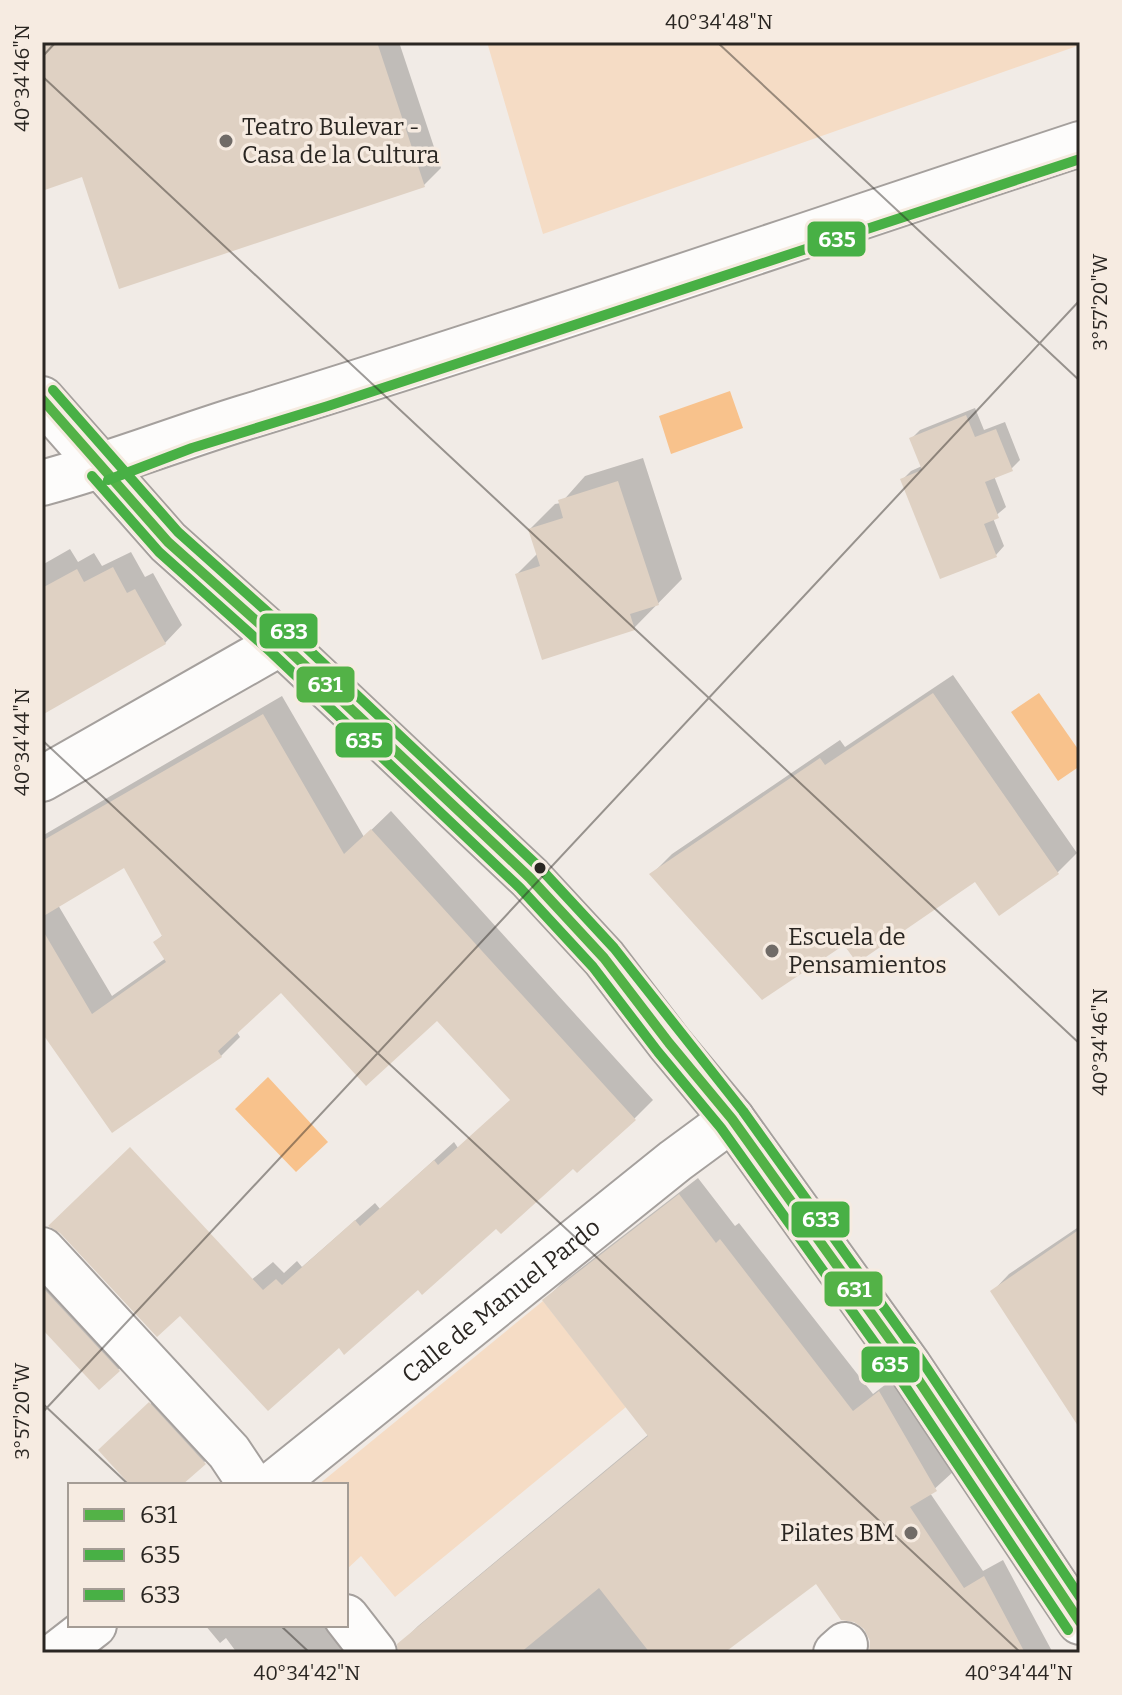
<svg xmlns="http://www.w3.org/2000/svg" width="1122" height="1695" font-family="Bitter,serif">
<style>
.green{fill:#f5dcc5}
.water{fill:#f8c28c}
.shadow{fill:#0003;fill-rule:evenodd}
.building{fill:#dfd1c3}
.lines{fill:none;stroke-linecap:round;stroke-linejoin:round}
.street-casing{stroke:#a5a09d;stroke-width:48}
.secondary-casing{stroke:#a5a09d;stroke-width:48}
.street{stroke:#fdfcfb;stroke-width:44}
.secondary{stroke:#fdfcfb;stroke-width:44}
.bus-1-casing{stroke:#f6ebe1;stroke-width:16}
.bus-2-casing{stroke:#f6ebe1;stroke-width:16}
.bus-3-casing{stroke:#f6ebe1;stroke-width:16}
.bus-1{stroke:#53b247;stroke-width:10}
.bus-2{stroke:#48b045;stroke-width:10}
.bus-3{stroke:#48b045;stroke-width:10}
.ticks{fill:none;stroke:#2a2622;stroke-width:2;stroke-opacity:0.45}
.poi-dot{fill:#706b67;stroke:#f6ebe1;stroke-width:3}
.bus-dot{fill:#2a2622;stroke:#f6ebe1;stroke-width:3}
.labels{text-anchor:middle;dominant-baseline:central;stroke-width:7;stroke-linejoin:round;paint-order:stroke}
.poi-label{font-size:24px;fill:#2a2622;stroke:#f6ebe1;text-anchor:start}
.street-label{font-size:24px;fill:#2a2622;stroke:#f6ebe1}
.line-badge{stroke:#f6ebe1;stroke-width:3}
.badge-label{font-size:22px;text-anchor:middle;font-weight:bold;fill:#fff}
.neatline{fill:none;stroke:#2a2622;stroke-width:3}
.ticks-label{font-size:20px;text-anchor:middle;fill:#2a2622}
</style>
<rect width="100%" height="100%" fill="#f1ebe6"/>
<!-- green -->
<path class="green" d="M487 42H1080V45L543 234Z
M543 1301 626 1407 395 1597 361 1556 346 1570V1485H318Z"/>
<!-- water -->
<path class="water" d="M730 391 743 428 671 454 659 416Z
M1039 693 1080 752V766L1058 781 1011 712Z
M268 1077 328 1142 296 1172 235 1109Z"/>
<!-- shadow -->
<path class="shadow" d="M42 42H399L441 168 424 185 84 174 42 187Z
M975 408 984 430 1005 422 1020 460 1011 469 994 476 1006 507 993 518 1004 546 996 555 902 480 911 471 922 466 912 438 920 430Z
M643 458 682 579 634 628 517 574 538 553 530 529 555 504 561 503 585 476Z
M70 549 78 562 94 553 102 566 131 552 145 577 153 573 182 625 165 643 42 713V565Z
M953 675 1077 853 1057 873 976 879 845 943 652 874 672 854 840 740 845 747Z
M282 696 364 837 391 811 653 1100 634 1119 573 1167 339 1346 214 1311 273 1262 284 1273 297 1261 302 1267 375 1203 380 1209 454 1142 458 1148 512 1099 437 1018 281 990 236 1031 240 1037 221 1056 42 1029V836ZM124 866 164 934 155 942 166 958 112 996 58 905Z
M698 1178 735 1226 739 1223 873 1394 898 1375 954 1471 930 1493 983 1571 1003 1560 1053 1653H869L872 1640 866 1628 816 1581 721 1653H399V1645L418 1626 649 1434 545 1300 563 1282Z
M1080 1226V1425L992 1292 1009 1274Z
M42 1270 127 1361 99 1388 42 1326Z
M159 1396 213 1454 179 1485H132L109 1442Z
M205 1625H326L348 1653H237L226 1638 220 1643Z"/>
<!-- building -->
<path class="building" d="M42 42H377L425 187 119 289 82 177 42 191Z
M966 415 975 437 996 429 1013 471 985 482 999 518 984 524 997 557 940 579 900 479 922 470 909 438Z
M618 481 659 605 630 614 635 630 542 660 515 574 540 566 528 529 563 518 558 500Z
M113 567 127 593 135 589 166 644 42 715V588L77 569 84 582Z
M933 693 1059 874 999 916 975 882 857 963 844 945 762 1000 649 874 820 758 825 765Z
M263 714 344 854 371 829 636 1120 577 1173 573 1169 501 1234 496 1229 422 1295 418 1290 344 1355 339 1348 268 1411 180 1316 157 1337 60 1233 48 1226 130 1147 263 1290 276 1279 282 1285 355 1220 360 1226 434 1160 438 1165 510 1100 437 1021 366 1086 281 993 218 1051 222 1057 112 1133 42 1033V929L92 1014 166 962 153 942 162 936 124 868 42 917V841Z
M679 1194 716 1243 720 1239 853 1411 879 1391 937 1491 910 1507 964 1588 984 1576 1025 1653H869L870 1641 864 1629 854 1622 841 1620 816 1584 724 1653H650L599 1588 520 1653H398L397 1644 648 1436 542 1300Z
M1080 1229V1429L990 1291Z
M42 1287 120 1371 99 1390 42 1329Z
M149 1402 206 1464 182 1485H130L98 1450Z"/>
<g class="lines">
<!-- street casing -->
<g class="street-casing">
<g id="street">
<path d="M42 483C110 465 175 439 243 418 523 332 801 236 1080 144"/>
<path d="M42 779 281 643"/>
<path d="M42 1250 229 1452 251 1485"/>
<path id="s1" d="M272 1485 675 1161 732 1119"/>
<path d="M346 1617 374 1653"/>
<path d="M58 1653 94 1625"/>
<path d="M836 1653 845 1645"/>
</g>
</g>
<!-- secondary casing -->
<g class="secondary-casing">
<path id="secondary" d="M42 399 168 542 281 643 530 878 604 958 669 1043 732 1119 909 1366 1080 1622"/>
</g>
<!-- street -->
<use href="#street" class="street"/>
<!-- secondary -->
<use href="#secondary" class="secondary"/>
<!-- bus-1 casing -->
<g class="bus-1-casing">
<path id="bus-1" d="M42 399 168 542 281 643 530 878 604 958 669 1043 732 1119 909 1366 1080 1622"/>
</g>
<!-- bus-2 casing -->
<g class="bus-2-casing">
<path id="bus-2" d="M92 476 159 552 272 653 520 888 593 967 658 1052 721 1128 897 1374 1068 1630
M108 480 192 448 328 406 1080 159"/>
</g>
<!-- bus-3 casing -->
<g class="bus-3-casing">
<path id="bus-3" d="M53 390 178 532 291 633 540 868 614 948 743 1111 920 1358 1080 1597"/>
</g>
<!-- bus-1 -->
<use href="#bus-1" class="bus-1"/>
<!-- bus-2 -->
<use href="#bus-2" class="bus-2"/>
<!-- bus-3 -->
<use href="#bus-3" class="bus-3"/>
</g>
<!-- ticks -->
<path class="ticks" d="M717 42 1080 381M42 57 56 42M42 76 1080 1044M42 740 1021 1653M42 1403 129 1485M42 1413 1080 300M280 1625 310 1653"/>
<!-- markers -->
<g class="poi-dot">
<circle cx="226" cy="141" r="8"/>
<circle cx="772" cy="951" r="8"/>
<circle cx="911" cy="1533" r="8"/>
</g>
<circle class="bus-dot" cx="540" cy="868" r="7"/>
<g class="labels">
<!-- poi labels -->
<g class="poi-label">
<text x="242" y="127">Teatro Bulevar -<tspan x="242" dy="28">Casa de la Cultura</tspan></text>
<text x="788" y="937">Escuela de<tspan x="788" dy="28">Pensamientos</tspan></text>
<text x="895" y="1533" text-anchor="end">Pilates BM</text>
</g>
<!-- street labels -->
<g class="street-label">
<text stroke="none"><textPath href="#s1" startOffset="294">Calle de Manuel Pardo</textPath></text>
</g>
</g>
<g class="line-badge">
<rect x="806" y="220" width="61" height="38" rx="8" fill="#48b045"/>
<rect x="258" y="612" width="61" height="38" rx="8" fill="#48b045"/>
<rect x="295" y="665" width="61" height="39" rx="8" fill="#53b247"/>
<rect x="334" y="721" width="60" height="38" rx="8" fill="#48b045"/>
<rect x="790" y="1200" width="61" height="39" rx="8" fill="#48b045"/>
<rect x="823" y="1270" width="61" height="38" rx="8" fill="#53b247"/>
<rect x="860" y="1345" width="61" height="39" rx="8" fill="#48b045"/>
</g>
<g class="badge-label">
<text x="837" y="247">635</text>
<text x="289" y="639">633</text>
<text x="325" y="692">631</text>
<text x="364" y="748">635</text>
<text x="821" y="1227">633</text>
<text x="854" y="1297">631</text>
<text x="890" y="1372">635</text>
</g>
<!-- border -->
<rect width="1122" height="1695" fill="none" stroke="#f6ebe1" stroke-width="88"/>
<!-- legend -->
<rect x="68" y="1483" width="280" height="144" fill="#f6ebe1" stroke="#a49c95" stroke-width="2"/>
<rect x="84" y="1509" width="40" height="12" fill="#53b247" stroke="#a49c95" stroke-width="2"/>
<text x="140" y="1523" font-size="24" fill="#2a2622">631</text>
<rect x="84" y="1549" width="40" height="12" fill="#48b045" stroke="#a49c95" stroke-width="2"/>
<text x="140" y="1563" font-size="24" fill="#2a2622">635</text>
<rect x="84" y="1589" width="40" height="12" fill="#48b045" stroke="#a49c95" stroke-width="2"/>
<text x="140" y="1603" font-size="24" fill="#2a2622">633</text>
<rect x="44" y="44" width="1034" height="1607" class="neatline"/>
<g class="ticks-label">
<text x="719" y="29">40°34'48"N</text>
<text transform="translate(22 78) rotate(-90)" y="7">40°34'46"N</text>
<text transform="translate(1100 302) rotate(-90)" y="7">3°57'20"W</text>
<text transform="translate(22 742) rotate(-90)" y="7">40°34'44"N</text>
<text transform="translate(1100 1042) rotate(-90)" y="7">40°34'46"N</text>
<text transform="translate(22 1411) rotate(-90)" y="7">3°57'20"W</text>
<text x="307" y="1680">40°34'42"N</text>
<text x="1019" y="1680">40°34'44"N</text>
</g>
</svg>
